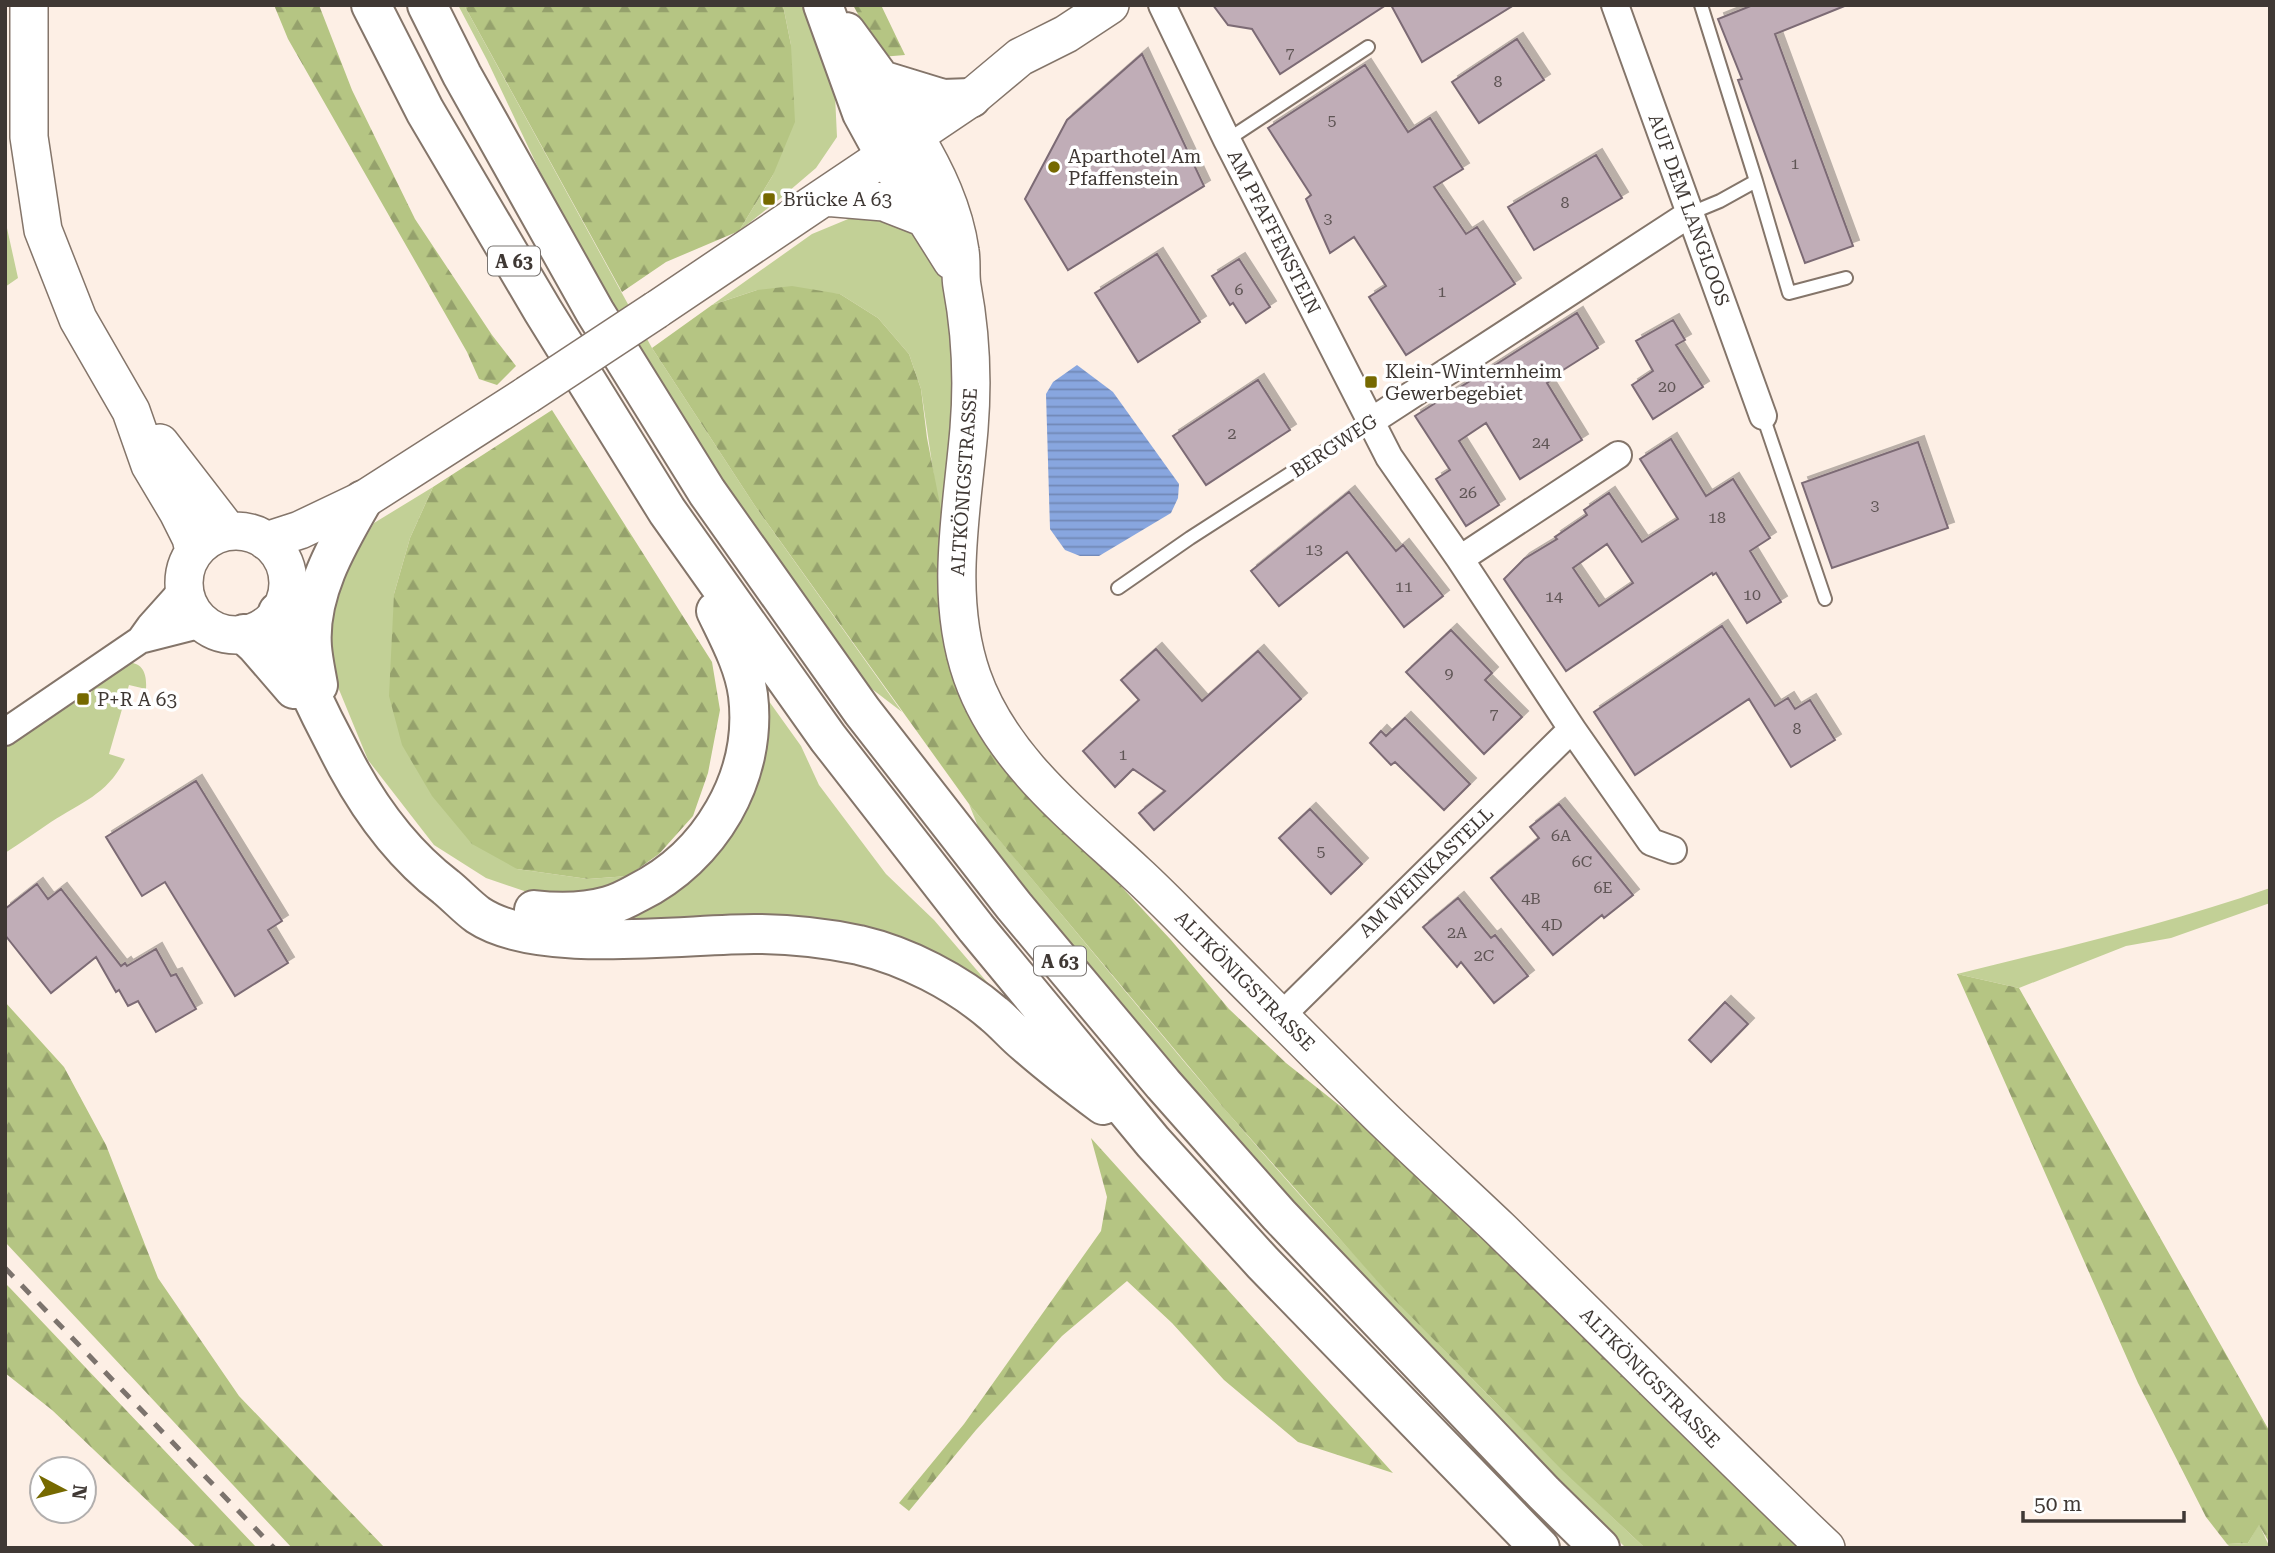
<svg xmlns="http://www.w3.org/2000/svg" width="2275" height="1553" font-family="'Roboto Serif',serif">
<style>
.grass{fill:#c2d096}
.forest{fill:url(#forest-firs)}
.water{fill:url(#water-rules)}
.building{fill:#c0adb7;stroke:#7c6b74;stroke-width:2;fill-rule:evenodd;filter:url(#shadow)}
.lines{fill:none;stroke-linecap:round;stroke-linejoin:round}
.lane-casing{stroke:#84756a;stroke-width:16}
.street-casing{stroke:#84756a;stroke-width:30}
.secondary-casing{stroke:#84756a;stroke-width:40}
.highway-casing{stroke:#84756a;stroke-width:42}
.lane{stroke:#fff;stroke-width:12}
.street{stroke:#fff;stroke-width:26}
.secondary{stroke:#fff;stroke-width:37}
.highway{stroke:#fff;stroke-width:38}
.rail{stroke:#7c736d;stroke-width:5;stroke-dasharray:12 12;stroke-linecap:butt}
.secondary-bridge-casing{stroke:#84756a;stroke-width:40;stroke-linecap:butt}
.secondary-bridge{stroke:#fff;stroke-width:37}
.poi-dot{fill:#766900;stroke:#fff;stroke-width:2.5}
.labels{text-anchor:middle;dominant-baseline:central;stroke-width:7;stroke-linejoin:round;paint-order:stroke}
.number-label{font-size:16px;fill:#5f5555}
.shield{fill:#fff;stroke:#797471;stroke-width:2}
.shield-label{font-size:18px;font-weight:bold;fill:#3f3834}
.poi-label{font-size:19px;fill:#3f3834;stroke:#fff;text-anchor:start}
.street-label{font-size:19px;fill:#3f3834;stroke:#fff}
</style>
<defs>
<pattern id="forest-firs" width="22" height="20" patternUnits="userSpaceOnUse" patternTransform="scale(1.75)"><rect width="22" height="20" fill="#b5c583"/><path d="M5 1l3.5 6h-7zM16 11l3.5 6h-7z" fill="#95a16c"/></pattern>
<pattern id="water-rules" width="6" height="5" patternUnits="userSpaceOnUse" patternTransform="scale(1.75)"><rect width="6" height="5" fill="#88a6df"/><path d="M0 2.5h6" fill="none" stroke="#7188b6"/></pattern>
<filter id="shadow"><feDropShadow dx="6" dy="-6" stdDeviation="0" flood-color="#0004"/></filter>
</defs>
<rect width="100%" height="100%" fill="#fdefe5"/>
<!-- grass -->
<path class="grass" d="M458 5H464L652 348 755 506 902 712 868 686 793 584 679 417 569 233 487 60Z
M783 5H802L835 95 837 137 816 168 782 197 739 231 773 175 791 45Z
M853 217 887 219 914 231 951 286 960 386 947 565 921 389 909 354 878 318 840 294 757 290 712 305 812 234Z
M5 219 18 278 5 287Z
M433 487 410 538 394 594 517 869 588 879 628 876 580 897 533 894 486 878 434 845 368 760 333 675 327 624 346 570 374 523Z
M125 662C143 662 147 673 146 689L129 685 109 754 125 759C108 794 82 802 51 822 36 832 21 843 5 853V745L69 699 73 702 79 699 83 703 90 697 92 690 89 685Z
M758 686 801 746 819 785 886 874 934 920 998 995 902 951 538 924 687 875Z
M969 804C1056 906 1140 1011 1228 1113 1359 1265 1498 1410 1645 1548H1626C1485 1411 1347 1266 1217 1119 1138 1029 1062 936 985 844Z
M2270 888V903L2171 938 2126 946 2019 988 1957 974C2062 948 2168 924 2270 888Z
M2259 1524 2270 1548H2231L2227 1544 2248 1543Z"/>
<!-- forest -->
<path class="forest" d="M274 5H319L352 90 415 219 492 335 516 366 497 385 479 379 467 352 288 39Z
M464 5H783L791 45 795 122 773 175 739 231 666 262 622 292Z
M853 5H881L905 55 881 57Z
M792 286 840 294 878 318 909 354 921 389 927 438 944 525 1013 770 1171 940 1229 1009 1286 1063 1344 1109 1549 1293 1804 1548H1645L1561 1469 1387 1292 1227 1112 969 804 755 506 652 348 712 305 757 290Z
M552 410 712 662 720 710 708 773 693 816 659 854 628 876 588 879 517 869 472 844 432 796 402 745 389 696 394 594 410 538 433 487Z
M1957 974 2019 988 2270 1432V1544L2259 1525 2248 1543 2227 1544 2206 1517 2138 1383Z
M5 1002 64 1067 106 1145 158 1278 239 1396 385 1548H292L5 1242Z
M1091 1138 1393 1473 1298 1442 1224 1380 1172 1323 1127 1281 1062 1336 976 1430 909 1511 899 1503 964 1424 1101 1231 1107 1197Z
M5 1283 10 1288 257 1548H197L52 1410 5 1373Z"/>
<!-- water -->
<path class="water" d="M1077 365 1113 392 1179 484 1178 498 1171 513 1099 556H1080L1065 550 1050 529 1046 394 1053 382Z"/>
<!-- building -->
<path class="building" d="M1213 5H1386L1280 74 1252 29 1228 25Z
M1391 5H1514L1422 62Z
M1753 5H1847L1775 34 1853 246 1805 263 1738 80 1742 79 1718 19Z
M1517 39 1544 80 1479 123 1452 82Z
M1142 54 1204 186 1068 270 1025 199 1067 120Z
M1365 65 1408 132 1430 118 1463 169 1434 187 1466 234 1477 227 1515 284 1406 355 1369 297 1386 286 1354 237 1330 253 1306 199 1311 195 1268 128Z
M1596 155 1622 198 1534 250 1508 207Z
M1157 254 1200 322 1138 362 1095 293Z
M1239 259 1270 307 1246 323 1233 303 1230 305 1212 276Z
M1577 313 1598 348 1552 377 1553 379 1547 383 1582 440 1520 479 1486 423 1459 441 1499 505 1466 526 1436 479 1450 470 1415 416Z
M1673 320 1685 340 1676 345 1703 387 1653 419 1632 385 1653 371 1636 341Z
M1258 380 1290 430 1206 485 1173 436Z
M1671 439 1706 496 1733 479 1770 538 1750 551 1781 602 1747 623 1716 573 1713 575 1712 573 1566 671 1504 579 1524 559 1557 539 1555 537 1587 515 1584 510 1609 493 1642 542 1678 519 1640 459ZM1607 544 1633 583 1599 606 1573 568Z
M1918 442 1948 528 1832 568 1802 483Z
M1349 492 1396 551 1403 545 1443 596 1404 627 1347 552 1279 606 1251 571Z
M1722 626 1775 706 1788 698 1795 709 1810 700 1835 740 1791 767 1749 699 1635 775 1594 712Z
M1451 630 1492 673 1485 680 1522 717 1484 754 1406 672Z
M1156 649 1202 701 1258 651 1301 699 1154 830 1139 813 1165 791 1133 769 1115 787 1083 751 1139 700 1121 680Z
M1405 718 1470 784 1444 810 1395 762 1391 765 1370 743 1381 731 1386 736Z
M196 781 282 921 268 930 288 963 235 996 165 882 142 896 106 837Z
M1559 804 1633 895 1604 918 1602 915 1553 955 1491 878 1539 838 1530 827Z
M1310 809 1362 864 1331 894 1279 838Z
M37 884 48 899 61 889 121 966 125 963 127 966 156 949 171 976 176 974 196 1009 156 1032 138 1001 128 1006 119 990 116 992 96 957 51 993 5 935V909Z
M1458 898 1491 938 1495 935 1528 976 1494 1003 1461 962 1457 967 1423 927Z
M1725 1002 1748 1024 1711 1062 1689 1040Z"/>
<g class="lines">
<!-- lane casing -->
<g class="lane-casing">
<path id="lane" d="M1227 140 1368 47
M1756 181 1789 293 1846 278
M1691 213 1720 201 1756 181 1701 5
M1763 416 1825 599
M1118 588 1190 538 1370 422"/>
</g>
<!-- street casing -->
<g class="street-casing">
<path id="street" d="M1162 5 1227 140 1389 457 1460 559 1572 729 1651 842 1673 850
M1615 5 1763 416
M1370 422 1691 213
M1460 559 1618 455
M140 640 150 626 184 588
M5 732 140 640 203 624
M1280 1017 1572 729"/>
</g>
<!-- secondary casing -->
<g class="secondary-casing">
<path id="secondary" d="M29 5V137L43 230 78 319 131 411 150 465 178 512 191 538 194 551
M914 135C936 172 954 209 960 251 962 263 960 275 962 286 971 334 973 380 969 429 962 512 944 595 972 676 1001 759 1074 815 1136 873 1160 895 1183 919 1206 942 1263 999 1319 1056 1377 1113 1417 1152 1459 1190 1500 1229 1609 1335 1716 1443 1826 1548
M885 155 952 261
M824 197 884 202 925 218
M656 310 971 98 1020 57 1066 34 1110 5
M160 443 228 531
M184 583a52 52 0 1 1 104 0a52 52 0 1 1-104 0Z
M266 541 300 530 363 500 527 395"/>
</g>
<!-- highway casing -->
<g class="highway-casing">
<path id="highway" d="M371 5 425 111 543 311 667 511 828 738 976 928 1153 1142 1263 1263 1540 1548
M427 5 462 75 595 312 707 492 862 711 1014 906 1163 1084 1279 1215 1544 1493 1600 1548
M823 5 862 113 885 155
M846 32 881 80 914 135
M881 80 943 99 971 98
M278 612C282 635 293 655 302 676 316 706 331 736 347 766 372 812 404 855 446 887 457 896 467 907 478 915 538 955 682 934 754 934 788 934 825 938 859 945 906 956 957 982 994 1014 1005 1023 1014 1034 1025 1043 1050 1065 1076 1085 1103 1105
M244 634 256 645 294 689
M318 685C316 673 313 660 312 647 308 594 337 545 363 500
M534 910C559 913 583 913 608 906 618 903 628 898 637 893 710 857 758 777 748 695 744 665 729 638 716 611"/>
</g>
<!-- lane -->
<use href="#lane" class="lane"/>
<!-- street -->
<use href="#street" class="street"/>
<!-- secondary -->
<use href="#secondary" class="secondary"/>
<!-- highway -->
<use href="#highway" class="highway"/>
<!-- rail -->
<path class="rail" d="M5 1268 274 1548"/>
<!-- secondary-bridge casing -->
<g class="secondary-bridge-casing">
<path id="secondary-bridge" d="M527 395 656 310"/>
</g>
<!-- secondary-bridge -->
<use href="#secondary-bridge" class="secondary-bridge"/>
</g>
<!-- markers -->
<g class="poi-dot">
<circle cx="1054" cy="167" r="7"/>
<rect x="762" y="192" width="14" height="14" rx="3.5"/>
<rect x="1364" y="375" width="14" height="14" rx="3.5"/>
<rect x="76" y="692" width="14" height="14" rx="3.5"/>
</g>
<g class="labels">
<!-- number labels -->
<g class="number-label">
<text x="1290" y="52">7</text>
<text x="1498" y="81">8</text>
<text x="1332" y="120">5</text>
<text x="1795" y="163">1</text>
<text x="1565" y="202">8</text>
<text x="1328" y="218">3</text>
<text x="1239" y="289">6</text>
<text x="1442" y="291">1</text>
<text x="1667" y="386">20</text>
<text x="1232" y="433">2</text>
<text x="1541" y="442">24</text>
<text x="1468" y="492">26</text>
<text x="1875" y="505">3</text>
<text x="1717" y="517">18</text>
<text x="1314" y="549">13</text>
<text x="1404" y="586">11</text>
<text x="1752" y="594">10</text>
<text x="1554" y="596">14</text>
<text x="1449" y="673">9</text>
<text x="1494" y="713">7</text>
<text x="1797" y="728">8</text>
<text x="1123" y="754">1</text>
<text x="1561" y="835">6A</text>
<text x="1321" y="851">5</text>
<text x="1582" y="861">6C</text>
<text x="1603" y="887">6E</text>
<text x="1531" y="898">4B</text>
<text x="1552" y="924">4D</text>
<text x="1457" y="932">2A</text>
<text x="1484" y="955">2C</text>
</g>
<!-- shield labels -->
<g class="shield">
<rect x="488" y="246.5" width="52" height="29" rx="5"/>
<rect x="1034" y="946.5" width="52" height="29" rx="5"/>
</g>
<g class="shield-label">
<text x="514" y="261">A 63</text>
<text x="1060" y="961">A 63</text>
</g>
<!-- poi labels -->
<g class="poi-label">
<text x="1068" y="156">Aparthotel Am<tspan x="1068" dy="22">Pfaffenstein</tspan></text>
<text x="783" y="199">Brücke A 63</text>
<text x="1385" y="371">Klein-Winternheim<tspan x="1385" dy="22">Gewerbegebiet</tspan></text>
<text x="97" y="699">P+R A 63</text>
</g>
<!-- street labels -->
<g class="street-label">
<text transform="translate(1689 210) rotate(70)">AUF DEM LANGLOOS</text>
<text transform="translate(1274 232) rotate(63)">AM PFAFFENSTEIN</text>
<text transform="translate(1334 446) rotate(-33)">BERGWEG</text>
<text transform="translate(964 482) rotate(-86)">ALTKÖNIGSTRASSE</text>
<text transform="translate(1426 872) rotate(-44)">AM WEINKASTELL</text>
<text transform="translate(1245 981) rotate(45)">ALTKÖNIGSTRASSE</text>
<text transform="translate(1650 1378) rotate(45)">ALTKÖNIGSTRASSE</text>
</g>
</g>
<!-- border -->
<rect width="2275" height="1553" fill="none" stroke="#3f3834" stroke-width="14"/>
<!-- north arrow -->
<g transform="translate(63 1490) rotate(97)"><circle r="33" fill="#ffffff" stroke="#b2afae" stroke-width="2"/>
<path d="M0-5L12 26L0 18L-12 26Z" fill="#766900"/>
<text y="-10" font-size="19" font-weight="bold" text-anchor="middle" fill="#3f3834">N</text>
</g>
<!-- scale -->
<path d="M2023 1511v10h161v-10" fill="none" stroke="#3f3834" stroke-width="3.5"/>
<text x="2034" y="1511" font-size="21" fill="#3f3834" stroke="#ffffff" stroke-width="5" paint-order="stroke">50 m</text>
</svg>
